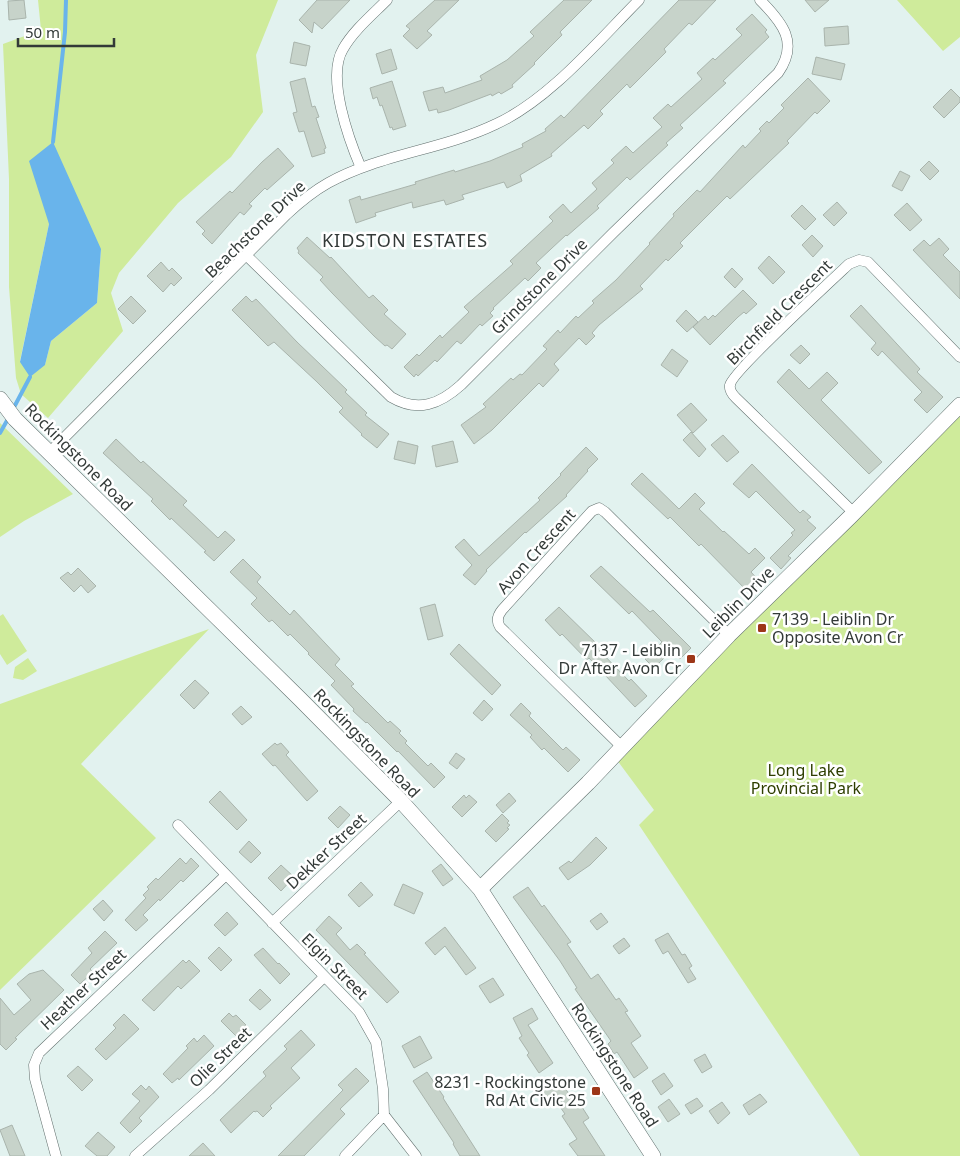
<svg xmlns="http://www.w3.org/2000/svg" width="960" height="1156" font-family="'Noto Sans',sans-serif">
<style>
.green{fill:#cfeb9b;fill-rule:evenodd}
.water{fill:#69b4eb}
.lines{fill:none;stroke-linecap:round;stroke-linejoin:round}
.stream{stroke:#69b4eb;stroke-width:4}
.building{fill:#c7d3ca;stroke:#a9b4ac}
.street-casing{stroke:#62706e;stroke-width:11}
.secondary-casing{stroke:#62706e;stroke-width:16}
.street{stroke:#fff;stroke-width:10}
.secondary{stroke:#fff;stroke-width:15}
.poi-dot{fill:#9d3618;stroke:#fff;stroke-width:2}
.labels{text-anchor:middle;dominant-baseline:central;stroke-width:5;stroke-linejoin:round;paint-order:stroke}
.street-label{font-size:16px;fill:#333a38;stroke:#fff}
.poi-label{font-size:16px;fill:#333a38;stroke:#fff;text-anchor:end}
.park-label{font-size:16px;fill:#2e3e00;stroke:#fff}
.neighbourhood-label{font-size:18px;letter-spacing:1px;fill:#333a38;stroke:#fff}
</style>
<rect width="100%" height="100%" fill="#e2f2ef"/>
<!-- green -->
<path class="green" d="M38 0H278L256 55 263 112 231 157 178 203 119 273 111 293 123 331 48 418 21 394 16 378 9 287V179L3 44 41 30ZM49 224 101 249 97 303 51 341 45 365 20 361Z
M897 0H960V37L943 51Z
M960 405V1156H860L639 825 654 810 614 756Z
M0 423 73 494 24 521 0 537Z
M3 614 27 651 7 665 0 654V616Z
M209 629 81 764 156 838 0 990V704Z
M28 658 37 671 23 680 13 678 15 667Z"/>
<!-- water -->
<path class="water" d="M53 142 101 249 97 303 51 341 45 365 30 377 20 362 49 224 29 161Z"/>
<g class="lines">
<!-- stream -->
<path class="stream" d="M53 142 65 32 66 0
M12 411 30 377
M0 433 9 417"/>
</g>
<!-- building -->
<path class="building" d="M24 0 26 18 9 20 8 1Z
M317 0H350L322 29 314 22 312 33 299 20Z
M435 0H459L427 31 432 35 417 49 403 36 410 29 406 26Z
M564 0H592L560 32 562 35 534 63 535 64 512 85 513 87 501 94 499 92 492 96 491 94 449 110 438 113 437 109 429 111 423 92 443 87 445 93 482 80 480 76 507 60 534 36 530 32Z
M679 0H716L692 25 689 23 664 49 666 52 630 88 627 84 600 111 603 114 588 129 584 125 551 154 552 156 520 175 522 181 507 188 504 182 462 195 464 199 446 205 444 200 413 208 412 202 375 213 376 216 356 223 349 200 360 196 361 200 416 184 415 182 454 170 455 172 490 161 523 147 522 144 546 131 545 129 561 115 564 118Z
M805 0H829L815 12Z
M752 14 767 30 765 32 769 37 723 81 726 83 680 125 683 128 666 143 668 145 630 180 627 177 597 206 599 208 567 236 566 235 536 263 541 268 528 281 525 278 493 308 494 309 490 313 493 316 482 326 480 324 461 344 457 341 437 362 435 360 418 376 416 374 414 377 404 367 417 354 419 356 440 335 442 338 469 312 464 307 513 264 510 261 553 221 549 217 563 204 571 213 597 189 592 183 614 163 611 160 626 146 633 153 662 127 653 118 668 104 671 107 702 79 697 73 713 58 715 60 742 35 736 29Z
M848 26 849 44 825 46 824 28Z
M294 42 310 46 306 66 290 63Z
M391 49 397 69 382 74 376 54Z
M816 57 845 64 841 80 812 74Z
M305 78 312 107 315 106 319 117 316 118 326 148 324 149 325 153 312 157 304 131 299 132 293 113 297 112 290 82Z
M808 78 830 101 817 114 815 112 787 141 789 143 730 199 727 196 680 243 683 246 668 261 666 259 640 286 643 289 599 325 592 333 595 336 586 345 579 338 554 364 559 370 543 387 539 383 492 430 474 444 461 425 486 407 483 404 511 378 513 380 520 374 522 375 547 349 543 346 558 330 560 333 576 316 578 318 594 303 592 301 616 280 650 244 649 243 674 216 673 214 697 190 700 192 743 145 745 148 761 131 759 129 767 121 769 123 784 108 781 105Z
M392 81 406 126 393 130 392 127 390 128 382 105 380 106 377 97 373 99 370 88Z
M951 89 960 98V102L944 118 933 107Z
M278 148 294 166 267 190 265 188 249 204 252 206 244 215 240 212 212 244 202 234 205 231 196 222 230 191 232 193 262 162Z
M929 161 939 171 930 180 920 170Z
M900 171 910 176 902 191 892 186Z
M837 202 847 213 834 226 823 215Z
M907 203 922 220 910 231 894 215Z
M802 205 816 219 805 230 791 216Z
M812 235 823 246 813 257 802 245Z
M307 237 330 258 331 257 369 298 373 295 388 310 384 314 406 334 392 349 387 345 385 346 374 336 332 293 320 280 323 277 298 253 299 251 297 248Z
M939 238 949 249 943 255 960 272V299L913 250 924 240 930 246Z
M769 256 785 272 773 284 758 268Z
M161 262 169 271 172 268 182 278 174 286 171 283 163 292 147 276Z
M732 268 743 279 735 288 724 277Z
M743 290 757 304 746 314 744 312 738 317 710 345 693 327 705 316 708 320 713 315 715 317Z
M131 296 146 311 133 324 118 309Z
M246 296 252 302 256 299 297 342 347 390 345 392 367 413 365 415 389 434 377 448 361 435 362 434 339 412 343 408 316 381 274 342 268 346 232 310Z
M861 305 920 369 917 372 943 397 927 413 914 400 922 392 882 351 878 356 871 349 876 343 850 316Z
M686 310 698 322 687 332 676 321Z
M801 345 810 354 800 364 790 355Z
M672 349 688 361 677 377 661 365Z
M789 369 809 389 827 372 838 383 821 400 882 462 869 474 777 382Z
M691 403 707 420 693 433 677 415Z
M691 432 706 449 699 457 683 440Z
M723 435 739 452 727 462 711 445Z
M116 439 141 463 143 461 187 501 183 505 218 538 225 531 235 540 214 561 204 552 206 551 171 518 170 520 151 501 153 499 103 453Z
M398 441 418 446 415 464 394 459Z
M453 441 458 462 436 467 432 446Z
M586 447 598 459 587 470 588 471 566 495 567 496 526 533 525 532 486 570 487 571 475 585 463 575 472 565 455 547 464 539 479 556 540 500 538 498 561 475 560 474Z
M752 464 800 513 803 510 811 517 807 520 816 528 788 556 791 558 781 569 770 558 793 535 791 533 795 530 756 491 749 498 733 484Z
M642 473 679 509 695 493 705 503 699 509 723 532 724 531 749 554 755 548 765 558 751 572 761 583 750 594 701 544 699 546 670 517 668 519 631 484Z
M243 559 261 577 257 582 290 615 294 610 340 659 335 665 354 684 351 686 388 723 390 721 401 731 399 733 407 741 405 743 428 766 431 763 445 777 434 788 398 751 397 752 367 722 366 723 353 711 354 709 331 685 335 681 308 654 309 653 290 634 288 636 272 620 269 622 251 604 257 598 230 572Z
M601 566 650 612 653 610 691 648 680 659 671 651 654 668 645 659 662 642 632 611 629 614 590 576Z
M78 568 96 586 88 593 81 585 74 592 60 578 68 572 71 575Z
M435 604 443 636 428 640 420 608Z
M559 607 600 647 598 649 629 681 631 679 647 696 635 707 589 658 587 660 562 634 560 636 545 620Z
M459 644 501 685 492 695 450 654Z
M195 680 209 693 194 709 180 695Z
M484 700 493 709 482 721 473 713Z
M521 703 531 713 529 716 563 750 566 747 580 760 568 772 544 748 542 750 530 737 532 735 510 715Z
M241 706 252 717 242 725 232 714Z
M275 743 277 745 281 743 289 752 286 755 318 791 307 801 275 765 273 766 262 754Z
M456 753 465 759 457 769 449 763Z
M220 791 247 820 237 830 209 802Z
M509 793 516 801 503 813 496 805Z
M464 795 466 798 469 795 477 802 462 817 452 807Z
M340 806 350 815 338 828 328 818Z
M502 814 509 821 507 823 510 825 507 828 509 829 496 842 485 831Z
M596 837 607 848 590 865 568 880 559 868 569 861 571 863Z
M249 841 261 853 251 863 239 852Z
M180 858 186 864 191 858 199 866 183 882 181 880 160 901 159 899 143 915 148 920 136 931 125 920 146 898 143 895 149 889 147 887 156 878 158 880Z
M441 864 453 879 443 886 432 871Z
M281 865 294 877 281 891 268 878Z
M361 882 373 895 359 907 348 895Z
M403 884 423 893 414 914 394 905Z
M528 887 542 907 544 905 571 942 567 944 591 979 598 974 616 1000 619 998 628 1011 625 1012 641 1036 631 1043 648 1068 634 1078 617 1052 614 1054 608 1044 611 1041 575 989 577 988 560 961 513 897Z
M103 900 113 911 104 921 93 909Z
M227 912 238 924 225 936 214 925Z
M601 913 608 922 597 930 590 921Z
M329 916 342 928 336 934 350 950 357 944 366 953 364 954 399 992 387 1003 316 930Z
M445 927 476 968 466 975 445 946 435 955 425 943Z
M105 931 117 943 90 969 93 972 80 984 71 975 92 953 88 948Z
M668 933 682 955 685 954 692 966 689 968 696 979 688 983 668 951 663 954 655 940Z
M624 938 630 946 619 954 613 946Z
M219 947 232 960 221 971 208 958Z
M263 948 278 964 279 963 290 974 280 984 254 955Z
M183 960 186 963 189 960 200 971 181 989 178 986 154 1011 142 1000Z
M43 970 64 990 15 1038 17 1039 6 1050 0 1044V998L14 1015 31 1000 17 984 29 974Z
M493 978 504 995 490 1003 479 986Z
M260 989 271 1000 260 1010 249 1000Z
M532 1008 538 1019 528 1025 553 1063 539 1073 527 1055 529 1053 519 1038 522 1036 513 1018Z
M229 1013 233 1017 236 1015 246 1025 236 1036 221 1021Z
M124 1014 139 1029 106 1060 95 1049 116 1028 113 1025Z
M301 1030 315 1045 291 1068 300 1078 270 1106 272 1108 263 1117 257 1111 255 1112 254 1111 231 1133 220 1120 266 1076 263 1072 287 1049 284 1046Z
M204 1035 214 1046 179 1080 178 1078 172 1083 163 1074 188 1048 186 1046 194 1038 197 1042Z
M420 1036 432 1058 414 1068 402 1046Z
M705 1054 712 1067 702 1073 694 1060Z
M78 1066 93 1080 82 1091 67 1076Z
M356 1068 369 1081 340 1109 345 1114 304 1156H278L343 1090 338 1085Z
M427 1072 444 1097 443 1098 480 1156H460L453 1144 454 1143 413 1081Z
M664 1073 673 1086 661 1095 652 1081Z
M554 1082 556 1086 561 1082 577 1106 580 1104 589 1118 583 1122 605 1156H578L569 1144 577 1139 562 1116 565 1114 554 1098 547 1102 540 1091Z
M141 1085 146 1090 149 1086 159 1097 139 1118 142 1121 130 1133 120 1123 140 1101 132 1094Z
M760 1094 767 1102 749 1115 743 1105Z
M697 1098 703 1106 691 1114 685 1105Z
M669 1099 680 1114 668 1122 658 1107Z
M722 1102 730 1113 718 1124 709 1111Z
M12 1125 25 1156H10L0 1130Z
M98 1132 115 1147 107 1156H97L85 1146Z
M203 1143 215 1156H189Z"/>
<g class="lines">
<!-- street casing -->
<g class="street-casing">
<path id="street" d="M361 168C349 140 326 77 343 49 353 31 372 15 387 0
M247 256 391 397C418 413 440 404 461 385L614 232 778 73C799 43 783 23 760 0
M49 453 286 215C299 203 312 192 328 183 380 154 442 150 496 124 549 100 598 41 639 0
M854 513 736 398C733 395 729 390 730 385 731 373 833 279 849 264L859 260 868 262 960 357
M622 747 500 627C496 621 498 615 502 610L592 511 599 508 605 512 729 635
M178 825 359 1012 376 1042 383 1089 384 1115 416 1156
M272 923 401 801
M56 1156 35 1079 34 1065 39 1053 226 875
M135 1156 209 1090 324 977
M345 1156 384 1115"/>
</g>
<!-- secondary casing -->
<g class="secondary-casing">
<path id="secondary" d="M0 399 15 419 300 699 401 801 480 889 653 1156
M480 889 588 783 729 635 851 516 960 405"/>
</g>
<!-- street -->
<use href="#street" class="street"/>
<!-- secondary -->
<use href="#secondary" class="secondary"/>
</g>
<!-- markers -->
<g class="poi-dot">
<rect x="757" y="623" width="10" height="10" rx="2.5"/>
<rect x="686" y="654" width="10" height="10" rx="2.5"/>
<rect x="591" y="1086" width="10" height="10" rx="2.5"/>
</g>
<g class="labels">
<!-- street labels -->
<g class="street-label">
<text transform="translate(255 229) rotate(-44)">Beachstone Drive</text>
<text transform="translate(539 286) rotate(-45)">Grindstone Drive</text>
<text transform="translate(779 312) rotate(-45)">Birchfield Crescent</text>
<text transform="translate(79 457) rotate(45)">Rockingstone Road</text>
<text transform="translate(536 551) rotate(-48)">Avon Crescent</text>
<text transform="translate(738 602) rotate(-45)">Leiblin Drive</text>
<text transform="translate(367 743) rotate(46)">Rockingstone Road</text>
<text transform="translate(326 851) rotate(-43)">Dekker Street</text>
<text transform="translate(335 966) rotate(45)">Elgin Street</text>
<text transform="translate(83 989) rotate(-43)">Heather Street</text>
<text transform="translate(220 1057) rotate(-44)">Olie Street</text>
<text transform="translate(615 1065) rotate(57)">Rockingstone Road</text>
</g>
<!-- poi labels -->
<g class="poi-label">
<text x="772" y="619" text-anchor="start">7139 - Leiblin Dr<tspan x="772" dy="18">Opposite Avon Cr</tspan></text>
<text x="681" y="650">7137 - Leiblin<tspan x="681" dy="18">Dr After Avon Cr</tspan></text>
<text x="586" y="1082">8231 - Rockingstone<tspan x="586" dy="18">Rd At Civic 25</tspan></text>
</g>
<!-- park labels -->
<g class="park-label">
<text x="806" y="770">Long Lake<tspan x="806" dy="18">Provincial Park</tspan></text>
</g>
<!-- neighbourhood labels -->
<g class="neighbourhood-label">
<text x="405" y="240">KIDSTON ESTATES</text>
</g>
</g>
<!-- scale -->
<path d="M18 38v8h96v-8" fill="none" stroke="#333a38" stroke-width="2.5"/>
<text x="25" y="38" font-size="15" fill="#333a38" stroke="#ffffff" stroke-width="4" paint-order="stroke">50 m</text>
</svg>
